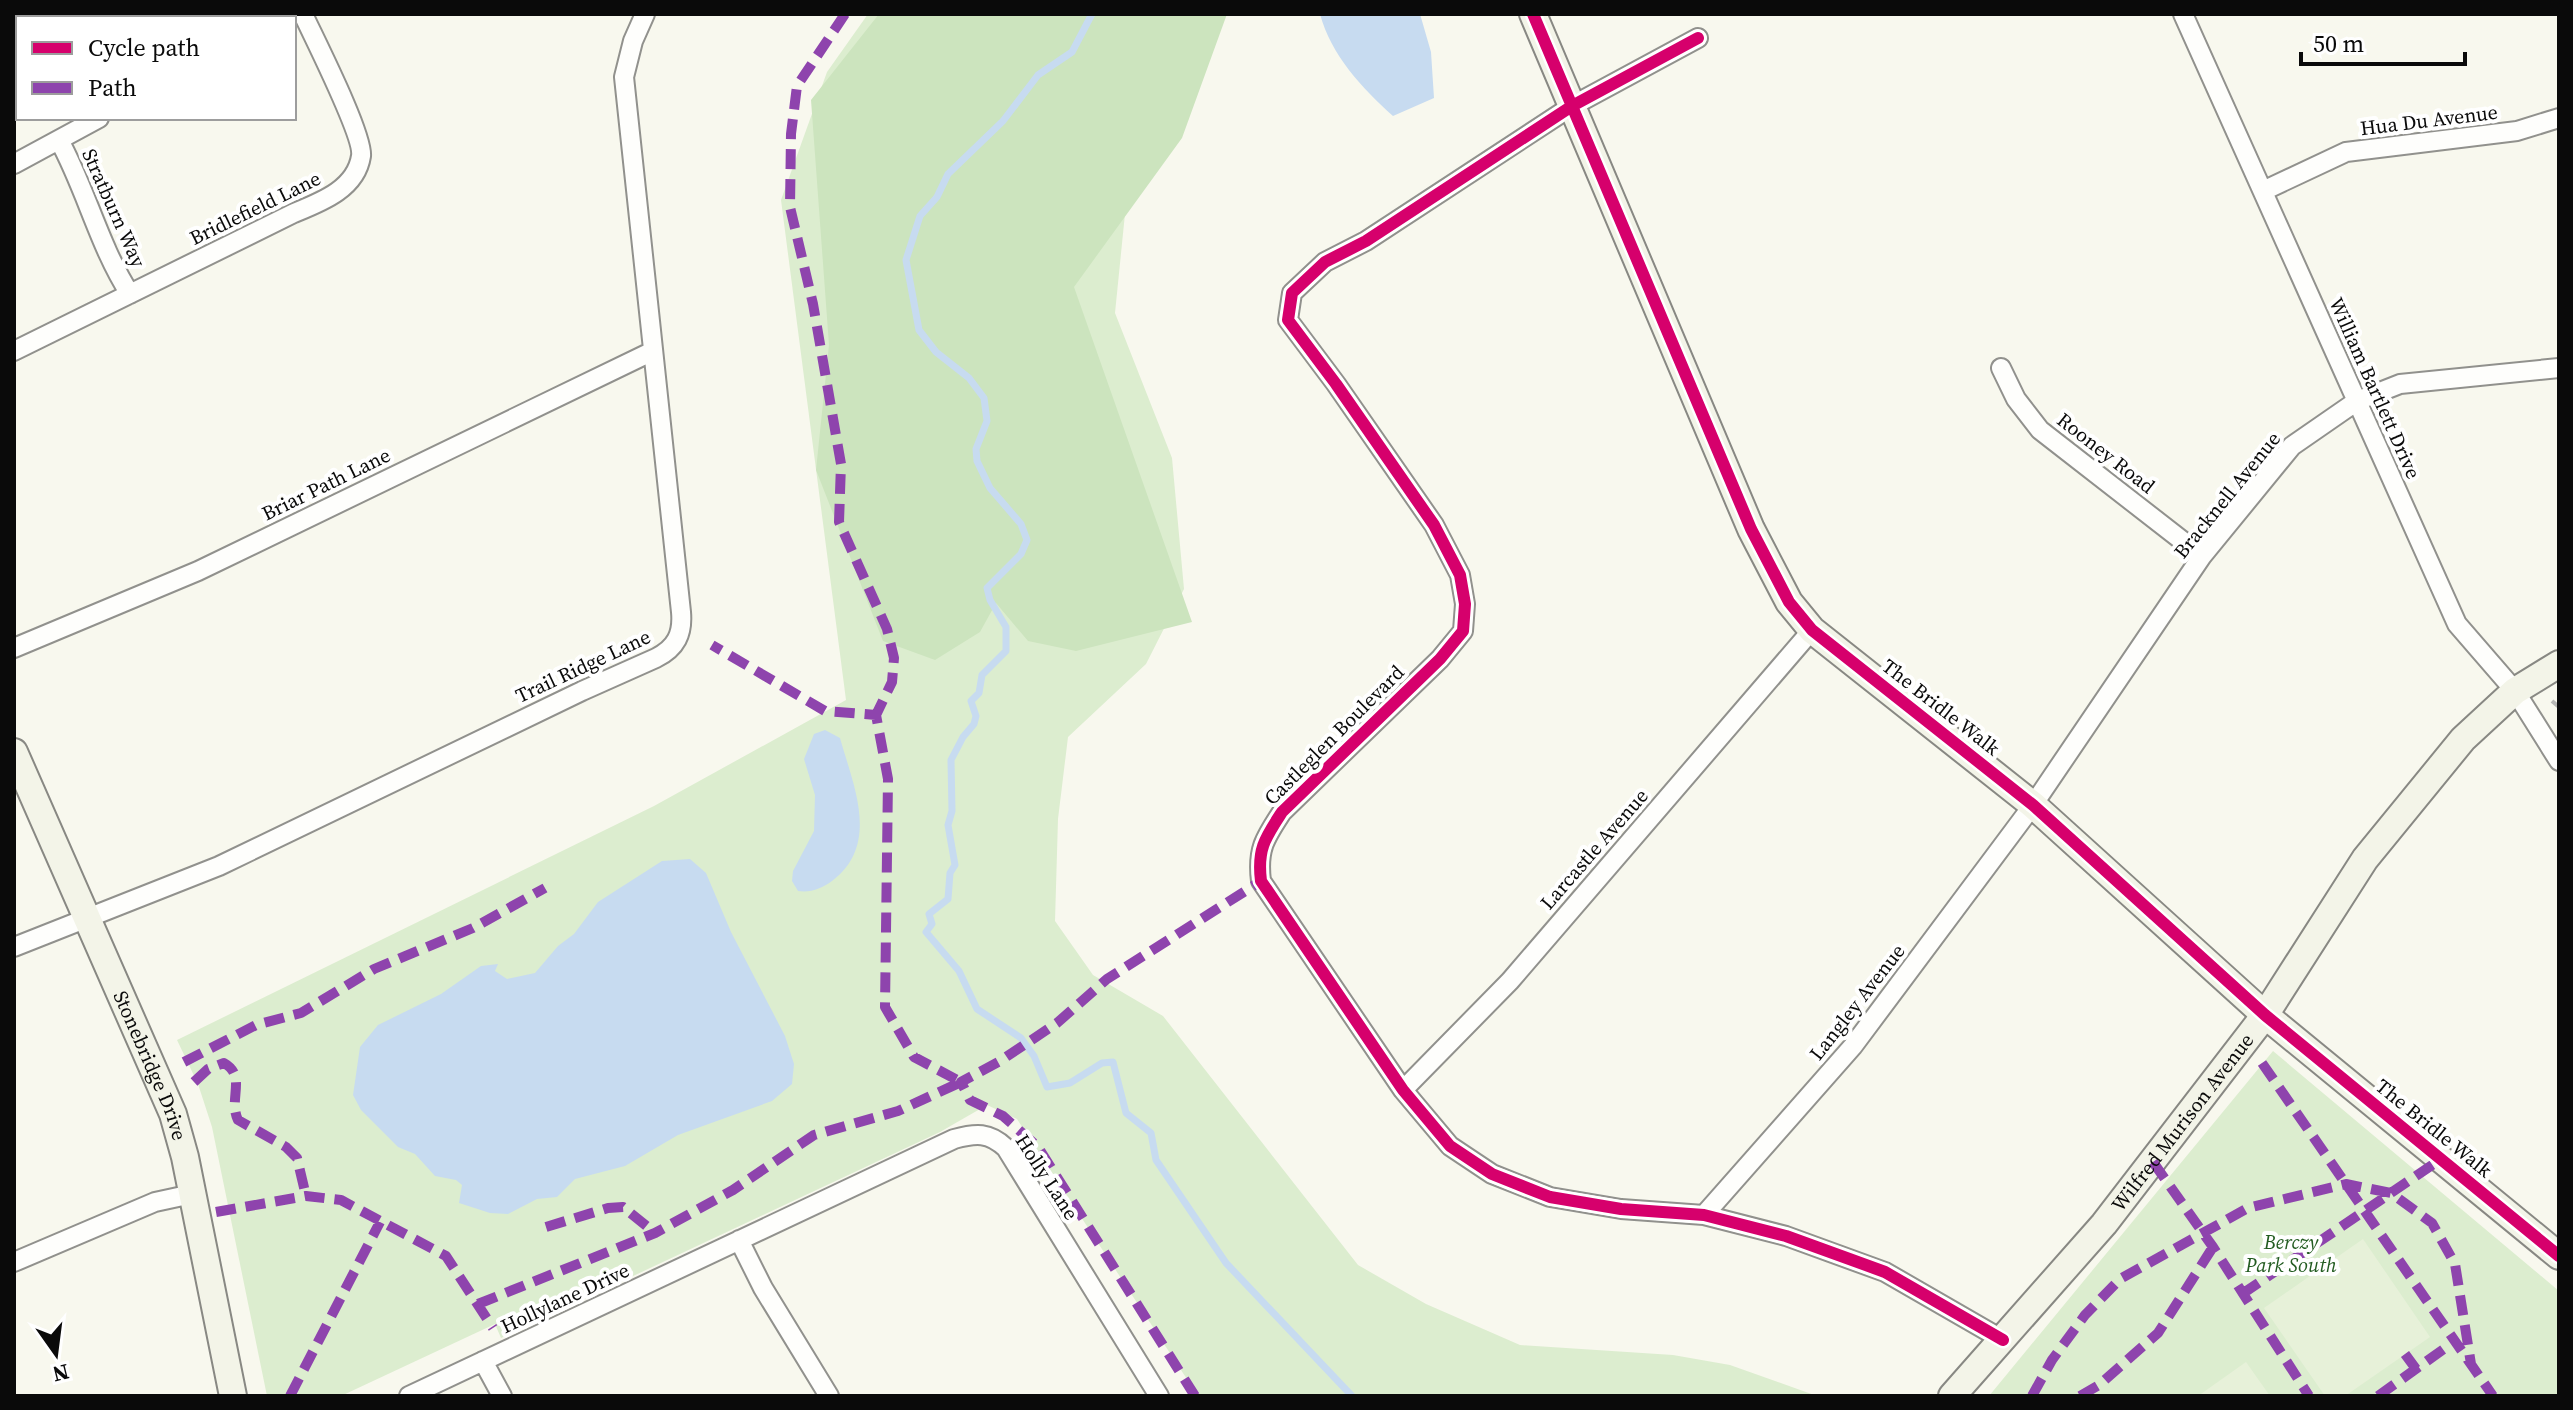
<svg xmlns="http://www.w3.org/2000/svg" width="2573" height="1410" font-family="'Source Serif 4',serif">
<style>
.green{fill:#dcedcf}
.forest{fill:#cce4be}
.pitch{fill:#e7f1d9}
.water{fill:#c7dbf0}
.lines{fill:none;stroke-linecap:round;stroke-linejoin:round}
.stream{stroke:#c7dbf0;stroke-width:7}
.street-casing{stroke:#91918d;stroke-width:22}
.secondary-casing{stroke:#888883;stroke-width:30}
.path{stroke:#b7b7b5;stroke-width:4;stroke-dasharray:8 4;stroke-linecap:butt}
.street{stroke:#fefefc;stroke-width:18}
.secondary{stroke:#f3f4e8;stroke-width:26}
.quiet{stroke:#8e44ad;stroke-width:10;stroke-dasharray:20 10;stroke-linecap:butt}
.cycleway-casing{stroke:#fff;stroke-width:17}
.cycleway{stroke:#d6006c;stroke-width:12}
.labels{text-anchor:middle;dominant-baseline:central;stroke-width:8;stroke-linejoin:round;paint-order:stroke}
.street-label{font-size:20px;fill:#0a0a0a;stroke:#fff}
.park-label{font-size:20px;font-style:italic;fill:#235c21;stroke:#fff}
</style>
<rect width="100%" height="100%" fill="#f8f8ee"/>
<!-- green -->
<path class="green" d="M868 14H1211L1127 194 1115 313 1172 458 1184 589 1146 664 1068 737 1058 819 1055 921 1093 975 1163 1016 1358 1265 1426 1304 1520 1345 1673 1355 1730 1365 1817 1396H1198L1017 1119 987 1105 940 1132 501 1338 495 1324 341 1396H267L212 1127 198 1084 177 1040 654 806 846 700 781 200 827 72Z
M2273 1051 2559 1291V1396H1989Z"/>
<!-- forest -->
<path class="forest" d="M879 14H1227L1182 138 1074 287 1192 622 1076 651 1028 641 996 603 980 632 935 660 883 641 816 470 829 345 811 100Z"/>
<!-- pitch -->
<path class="pitch" d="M2363 1239 2430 1337 2345 1396H2325L2264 1308Z
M2246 1362 2270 1396H2198Z"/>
<!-- water -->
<path class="water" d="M1320 14H1420L1431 52 1434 98 1393 116C1362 88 1331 55 1320 14Z
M825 730 840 738C853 785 881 844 832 881 822 888 811 893 798 891L792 881 793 871 814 831 815 795 804 759 814 734Z
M690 859 706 873 731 932 785 1036 794 1064 792 1084 772 1101 678 1135 625 1166 575 1179 557 1197 537 1199 508 1214 490 1213 459 1203 462 1185 456 1180 435 1176 415 1154 398 1147 361 1110 353 1095 360 1047 378 1025 441 994 481 966 498 964 495 971 507 979 535 973 558 946 574 934 598 902 662 861Z"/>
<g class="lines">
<!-- stream -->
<path class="stream" d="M1092 14 1072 52 1038 75 1003 121 948 174 937 197 920 216 906 260 919 330 936 352 969 378 984 398 987 421 976 449 977 461 990 488 1021 524 1027 540 1021 554 987 588 990 600 1006 627V651L982 675 979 693 971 701 976 716 974 724 963 737 951 760 952 811 948 825 955 865 950 873 948 899 929 914 932 924 926 932 959 971 977 1009 1021 1038 1034 1056 1047 1087 1070 1083 1102 1063 1113 1062 1126 1113 1151 1133 1156 1160 1226 1263 1352 1396"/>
<!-- street casing -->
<g class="street-casing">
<path id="street" d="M2183 14 2457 624 2515 691 2559 761
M1698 38 1572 106 1366 241 1325 262 1292 293 1288 320 1336 384 1434 525 1460 575 1465 604 1463 631 1440 659 1282 812C1265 838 1257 849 1261 881L1403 1090 1450 1146 1492 1174 1550 1197 1621 1209 1704 1215 1786 1236 1885 1272 2003 1340
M59 140C86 189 99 246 130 294
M14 164 99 118
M2263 191 2346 152 2517 131 2559 118
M14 351 294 213C321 202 356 189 361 156 364 136 314 38 303 14
M2001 368 2016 399 2040 430 2202 556
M14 648 198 571 653 351
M14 947 219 866 582 691 656 658C676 648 683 634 681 612L624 77 633 41 645 14
M1403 1090 1510 981 1812 630
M1704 1215 1853 1046 2033 805 2202 556 2292 446 2357 401 2400 384 2559 368
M739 1240 763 1288 829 1396
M14 1262 155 1202 192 1194
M483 1361 502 1396
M409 1396 954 1139C976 1133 989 1132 1006 1148L1159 1396"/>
</g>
<!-- secondary casing -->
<g class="secondary-casing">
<g id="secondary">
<path d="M1533 14 1751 529 1789 602 1812 630 2033 805 2265 1015 2559 1256"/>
<path id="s1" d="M14 752 173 1114 185 1157 233 1396"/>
<path id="s2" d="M1952 1396 2104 1224 2265 1015 2365 859 2463 739 2515 691 2559 664"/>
</g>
</g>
<!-- path -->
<path class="path" d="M2552 701 2559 707"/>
<!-- street -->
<use href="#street" class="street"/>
<!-- secondary -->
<use href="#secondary" class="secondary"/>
<!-- quiet -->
<path class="quiet" d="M845 14 797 86 791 134 790 207 813 304 841 464 839 522 887 629 894 658 892 682 876 715
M184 1062 256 1025 301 1013 374 969 473 928 545 888
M2262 1063 2493 1396
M194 1082 208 1069 224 1063C247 1076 228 1099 238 1120L286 1147 297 1158 306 1196
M2153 1162 2213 1247 2309 1396
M216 1212 306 1196 341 1200 446 1256 493 1328
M546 1227 608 1208 623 1207 655 1233
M2242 1294 2441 1159
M478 1304 655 1233 733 1190 814 1135 898 1111 961 1082 914 1057 885 1007 888 779 876 715 825 711 712 645
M2405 1354 2416 1369
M290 1396 380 1222
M1195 1396 1038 1147 1003 1116 970 1100 961 1082 1000 1061 1057 1023 1107 979 1261 881
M2032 1396 2052 1360 2085 1315 2120 1279 2248 1208 2346 1184 2391 1193 2432 1223 2455 1264 2471 1364
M2080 1396 2099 1385 2158 1333 2213 1247
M2378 1396 2455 1341"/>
<!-- cycleway casing -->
<g class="cycleway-casing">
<path id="cycleway" d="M1533 14 1751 529 1789 602 1812 630 2033 805 2265 1015 2559 1256
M1698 38 1572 106 1366 241 1325 262 1292 293 1288 320 1336 384 1434 525 1460 575 1465 604 1463 631 1440 659 1282 812C1265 838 1257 849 1261 881L1403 1090 1450 1146 1492 1174 1550 1197 1621 1209 1704 1215 1786 1236 1885 1272 2003 1340"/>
</g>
<!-- cycleway -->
<use href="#cycleway" class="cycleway"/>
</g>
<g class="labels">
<!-- street labels -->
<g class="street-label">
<text transform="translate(2429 120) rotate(-7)">Hua Du Avenue</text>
<text transform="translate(114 208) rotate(66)">Stratburn Way</text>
<text transform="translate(255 208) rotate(-26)">Bridlefield Lane</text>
<text transform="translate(2375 388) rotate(66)">William Bartlett Drive</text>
<text transform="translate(2106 453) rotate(38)">Rooney Road</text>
<text transform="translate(326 484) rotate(-26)">Briar Path Lane</text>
<text transform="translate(2227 495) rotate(-51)">Bracknell Avenue</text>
<text transform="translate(583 666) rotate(-25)">Trail Ridge Lane</text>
<text transform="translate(1941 707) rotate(38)">The Bridle Walk</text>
<text transform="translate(1334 735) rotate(-45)">Castleglen Boulevard</text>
<text transform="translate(1594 849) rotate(-49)">Larcastle Avenue</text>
<text transform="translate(1857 1002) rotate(-52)">Langley Avenue</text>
<text stroke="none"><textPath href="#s1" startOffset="342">Stonebridge Drive</textPath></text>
<text stroke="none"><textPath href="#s2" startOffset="358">Wilfred Murison Avenue</textPath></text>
<text transform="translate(2434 1128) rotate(39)">The Bridle Walk</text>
<text transform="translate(1047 1177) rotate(57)">Holly Lane</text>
<text transform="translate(565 1298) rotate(-25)">Hollylane Drive</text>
</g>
<!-- park labels -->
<g class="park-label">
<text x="2291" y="1242">Berczy<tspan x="2291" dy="23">Park South</tspan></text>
</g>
</g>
<!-- border -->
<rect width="2573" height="1410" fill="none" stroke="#0a0a0a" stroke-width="32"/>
<!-- legend -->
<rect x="16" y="16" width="280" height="104" fill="#ffffff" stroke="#9d9d9d" stroke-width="2"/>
<rect x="32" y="42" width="40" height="12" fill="#d6006c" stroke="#9d9d9d" stroke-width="2"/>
<text x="88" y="56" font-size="24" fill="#0a0a0a">Cycle path</text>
<rect x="32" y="82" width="40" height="12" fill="#8e44ad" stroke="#9d9d9d" stroke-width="2"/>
<text x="88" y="96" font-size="24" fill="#0a0a0a">Path</text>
<!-- north arrow -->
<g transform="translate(56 1354) rotate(166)" stroke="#ffffff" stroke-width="6" paint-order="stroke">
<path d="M0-6L14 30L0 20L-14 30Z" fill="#0a0a0a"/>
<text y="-12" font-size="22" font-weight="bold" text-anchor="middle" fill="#0a0a0a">N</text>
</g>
<!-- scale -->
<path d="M2301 52v12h164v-12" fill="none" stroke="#0a0a0a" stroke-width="4"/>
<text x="2313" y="52" font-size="24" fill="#0a0a0a" stroke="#ffffff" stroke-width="6" paint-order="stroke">50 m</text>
</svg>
